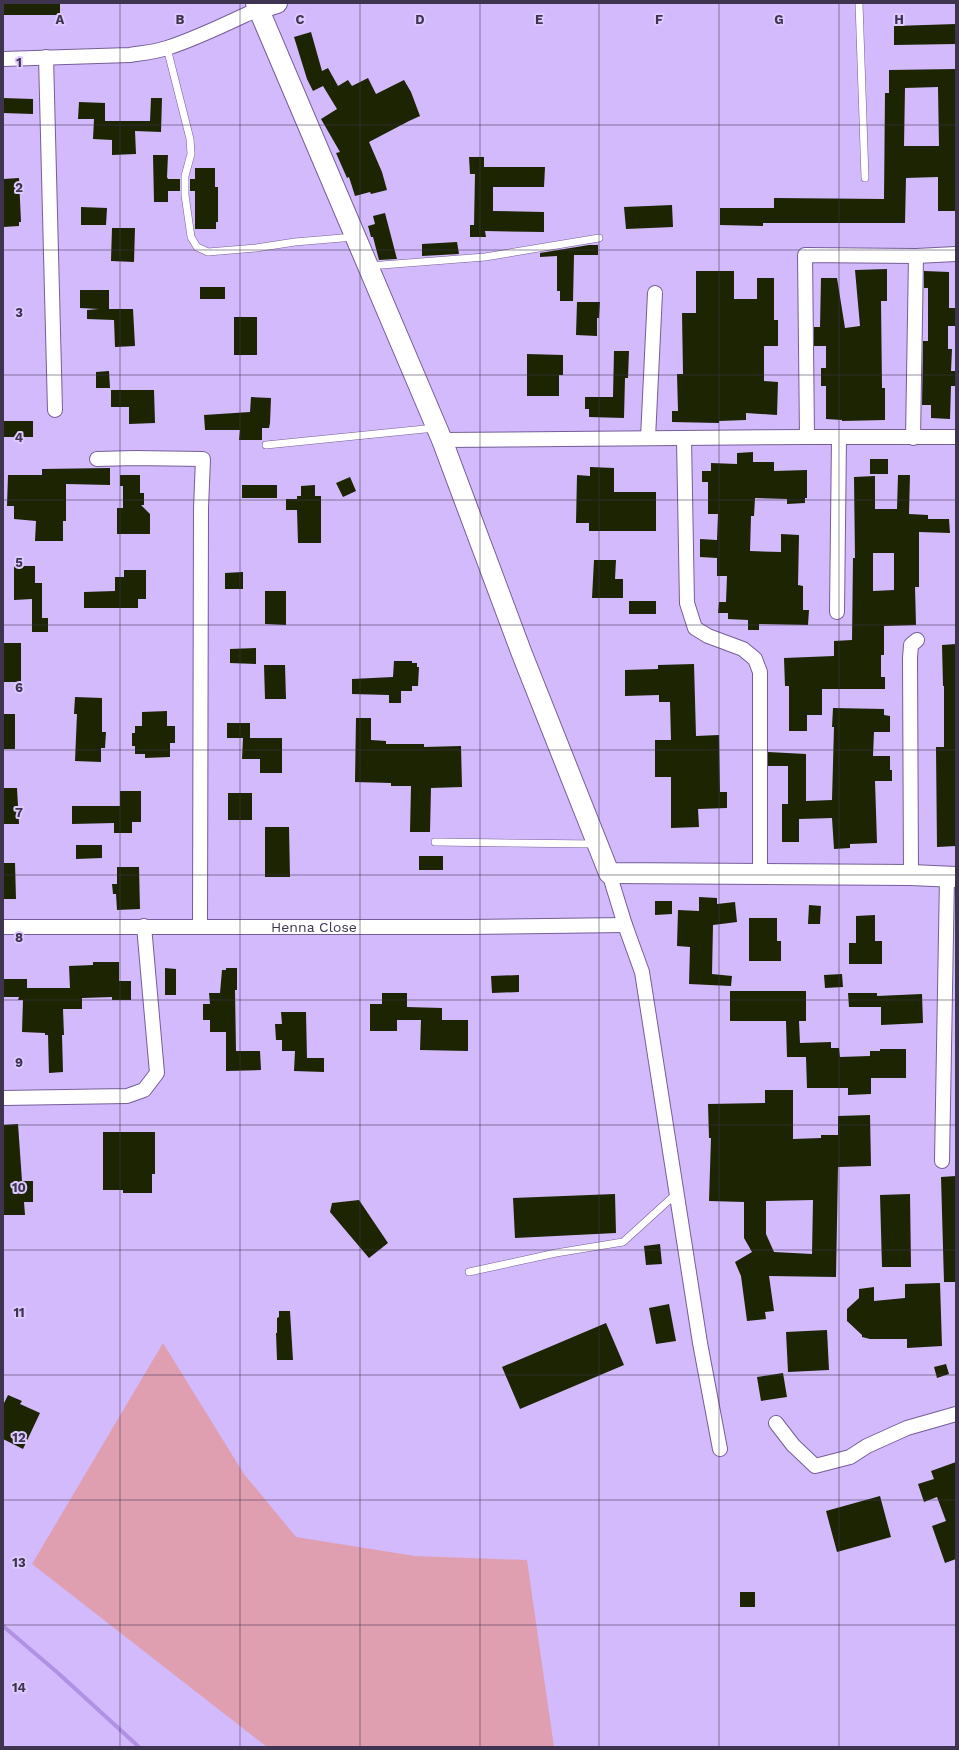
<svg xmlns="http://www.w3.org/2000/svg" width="959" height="1750" font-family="'Work Sans',sans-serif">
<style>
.green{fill:#e09fb1}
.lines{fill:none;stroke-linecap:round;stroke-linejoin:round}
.stream{stroke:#b191e3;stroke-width:4}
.building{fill:#1c2402;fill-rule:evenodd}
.lane-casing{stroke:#755e98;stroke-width:8}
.street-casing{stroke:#755e98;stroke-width:16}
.secondary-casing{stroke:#755e98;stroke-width:22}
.lane{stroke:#fff;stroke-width:7}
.street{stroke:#fff;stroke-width:14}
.secondary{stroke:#fff;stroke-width:20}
.grid{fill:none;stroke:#3e344f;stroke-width:1;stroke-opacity:0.55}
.labels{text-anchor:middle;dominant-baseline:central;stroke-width:4;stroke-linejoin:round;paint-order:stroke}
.street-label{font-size:14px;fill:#3e344f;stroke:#ddcaff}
.grid-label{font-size:13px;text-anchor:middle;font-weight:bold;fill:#3e344f;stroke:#ddcaff;stroke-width:4;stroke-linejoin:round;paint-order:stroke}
</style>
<rect width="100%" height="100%" fill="#d3bafc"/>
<!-- green -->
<path class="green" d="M163 1343 244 1474 296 1537 415 1556 527 1560 554 1747H267L32 1564Z"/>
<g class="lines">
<!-- stream -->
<path class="stream" d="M3 1626 58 1673 139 1747"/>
</g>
<!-- building -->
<path class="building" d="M3 3H60V15H3Z
M956 24V44L894 45V26Z
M311 32 322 71 328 68 338 86 348 80 352 86 368 78 376 94 404 80 411 92 420 116 409 121 369 142 382 172 387 190 371 194 370 192 355 196 349 177 347 178 336 153 340 152 321 119 337 109 323 86 313 91 307 79 294 37Z
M956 69V211H938V177L906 178 905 223H763V226L720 225V208H774V198L884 199 885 93H889V70ZM938 87 939 146H904L905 88Z
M3 98 33 99V114L3 113Z
M151 98H162L161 132 135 131 136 154 112 155V140L93 139 94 119H78L79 102 105 103V121H150Z
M153 155H168L167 177 168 179H180V191H168V202H154Z
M469 157H484V167H545L544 187H493V211L544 212V232L485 231 486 237H470V225H474L475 174H470Z
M195 168H215V187H218V222H216V229H195V191H190V179H195Z
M19 178 21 222H19V226L3 227V179Z
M672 205 673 227 626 229 624 207Z
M81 207 107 208 106 225H81Z
M385 213 397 259 379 260 373 237H371L368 226 375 224 373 216Z
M112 228H135L134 262 111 261Z
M457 242 459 254 422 256V244Z
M589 245H598V255H574L573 301H560V291H557V256L540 257V253Z
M887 269V301H881L882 388H885V420L842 421V420L826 419V386H821V368H826V346H814V327H820L821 278H837L845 328 860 326 855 270Z
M696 271H734V299H757V278H774V320H778V346H764V381L778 382 777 415 746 413V420L719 421V423L672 422V411H678L677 374H683L682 313H696Z
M924 271 949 272V308H956V326H948V349H952L951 371H956V386H951L950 419 931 418V405H922L923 341H928V288H924Z
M200 287H225V299H200Z
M80 290H109V309H133L135 346 115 347 114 320 87 319V310L99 309 80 308Z
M577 302H600L599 318H597V336L576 335Z
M234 317H257V355H234Z
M614 351H629L628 378H625L624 418 589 417V409H585V397H613Z
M527 354 563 355V375H559V396H527Z
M109 371 110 388H96V372Z
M111 390H154L155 423 129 424V407H111Z
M251 397 271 398 270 423 269 428H262V440H239L240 430H205L204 415 250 412Z
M3 421H33V437H3Z
M753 452V462H774V471L807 470V498H805V503L787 504V499L755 498 754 516H751L750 551 781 552V534L799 535 798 585 803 586V610H809L808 625 759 624V630H748V620L728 619V613H718L719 602H726L727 576H717V558L700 557V539L717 540 718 514H708V482H702V471H711V463L737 464V453Z
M870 459H888V474H870Z
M590 467 614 468V492H656V531H589V523H576L577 475 590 476Z
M110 468V485L66 484V521H63V541H35L36 521 14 519V506H7L8 475H42V469Z
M120 475H140V493H144V505H141L150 514V534H117V508H123V486H120Z
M898 475H910L909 514 928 515V519H949L950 533 919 532V587H915L916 625 884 626V655H881V677H885V689H822V715H807V731H789V686H785L784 658 834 656V641L852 640 853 558H855L854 477 875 476V509H897ZM873 553H894V590L873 591Z
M350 477 356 491 343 497 336 483Z
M242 485H277V498H242Z
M315 485V496H321V543H298L297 510H286V499H297V496H301V486Z
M594 560H616L615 579H623V598H592Z
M14 566H35V583H42V618H48V632H32V599L14 600Z
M124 570H146V599H138V608H84V592L115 591V577H124Z
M243 572V589H225V573Z
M265 591H286V625L265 624Z
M629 601H656V614H629Z
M3 643H21V682H3Z
M956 644V846L937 847 936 747H944V686H943L942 645Z
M256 648V664L230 663V649Z
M394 661H412V663H417V667H419L418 686H412V691H401V703H389V695L352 694V679L393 677Z
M694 664 696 736 719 735 720 792H727V808L698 809 699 827 671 828V777H655V740H671L670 702H659V695L625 696V670L658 669V665Z
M264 665H285L286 699H265Z
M75 697 102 698V732H106L105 748H101V762L75 761 77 714H74Z
M833 708 884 709V715L890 716V732H874L873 756H890V770H892V781H875L877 843 850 844V848L834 849 832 818 799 819V842H782V804H788V766H768V752L806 754V801L832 800 834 727H832Z
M167 711V726H175V743H170V757L145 758V754H135V746H132V733H135V726H142V712Z
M3 714H15V749H3Z
M356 718H371V740L386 741V744H424V747L461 746 462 787 431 788 430 832H410L411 786H391V783L355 782Z
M227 723H250V738H227Z
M243 738H282V773H260V759H242Z
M3 788H17L19 824H3Z
M120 791H141V822H132V833H114V823L72 824V806H120Z
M228 793H252V820H228Z
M265 827H289L290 877H265Z
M76 845H102V858L76 859Z
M419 856H443V870H419Z
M3 863H15L16 899H3Z
M117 867H139L140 909 117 910 116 894H113L112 884H117Z
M699 897 717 898V904L735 902 737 922 713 925 712 974 732 976 731 986 689 984 690 947 677 946 678 910 699 911Z
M655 901H672V914L655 915Z
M809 905 821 906 820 924H808Z
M875 915V941H882V964H849V943H856V916Z
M749 918H777V941H781V961H749Z
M93 962H119V981H131V1000H112V997L82 998V1009H63L64 1035H62L63 1072 49 1073 48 1035H45V1033L22 1032 23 1000H18L19 997H3V979H27V988H70L69 966 93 965Z
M165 968 176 969V995H165Z
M226 968H237V990H235L236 1051H260L261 1070 226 1071V1032H210V1020H203V1004H210L209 993H220L222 970H226Z
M842 974 843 987 825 988 824 975Z
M519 975V992L492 993 491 976Z
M730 991H806V1021H799L800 1043 831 1042V1048H839L840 1057 870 1056V1051H880V1049H906V1078H871V1094L848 1095V1088H807L806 1057H787L786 1021H730Z
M382 993H407V1007L442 1008V1020H468V1051L420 1050 421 1020H397V1031H370V1004H382Z
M848 993H877V996L922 994 923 1023 881 1025V1007H849Z
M281 1012H306L307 1058H324V1072L294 1071 295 1051H282V1040H276L275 1024H282Z
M765 1090H793V1139L821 1138V1135H838V1116L870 1115 871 1166 838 1167 836 1277 769 1276 774 1311 765 1312 766 1319 747 1321 741 1276 735 1262 752 1252 744 1238V1202L709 1201 711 1138H709L708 1104 765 1103ZM813 1200 812 1254 774 1252 766 1234V1201Z
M18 1124 22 1181H33V1202H24L25 1215H3V1125Z
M103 1132H155V1174H152V1193H123V1190H103Z
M956 1176V1282H944L941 1177Z
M615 1194 616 1233 515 1238 513 1198Z
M910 1194 911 1267H882L880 1195Z
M359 1200 388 1243 369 1258 330 1212 332 1203Z
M660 1244 662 1264 646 1265 644 1246Z
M940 1283 942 1346 907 1348V1339H870L862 1337V1335L847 1321V1309L859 1298V1289L874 1287V1301L905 1298V1284Z
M669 1304 676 1341 656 1344 649 1308Z
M279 1311H290L293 1360H277L276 1333H277V1318L279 1317Z
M606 1323 624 1365 520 1409 502 1367Z
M827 1330 829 1370 788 1372 786 1332Z
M946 1364 949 1374 937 1378 934 1367Z
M783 1373 787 1397 761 1401 757 1377Z
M8 1395 22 1401 20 1404 40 1413 23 1449 3 1439V1405Z
M956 1462V1559L945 1563 932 1526 946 1521 937 1497 924 1502 918 1484 934 1479 931 1471Z
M880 1496 891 1537 837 1552 826 1511Z
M740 1592H755V1607H740Z"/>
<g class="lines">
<!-- lane casing -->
<g class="lane-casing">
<path id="lane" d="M859 3 865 178
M167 48 190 139 191 154 185 176V195L191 237 197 247 208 252 256 248 295 242 354 237
M369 266 485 257 599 238
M266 445 435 428
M435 842 595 844
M469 1272 556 1253 623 1242 677 1193"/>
</g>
<!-- street casing -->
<g class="street-casing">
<g id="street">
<path d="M46 57 55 410"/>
<path d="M3 59 130 55C142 53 155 52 167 48 198 38 228 23 258 9"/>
<path d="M807 437 805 255 916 256 956 254"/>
<path d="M648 438 655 293"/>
<path d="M913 438 916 256"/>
<path d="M684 439 687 603 695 628 708 636 743 649 755 659 760 672V874"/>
<path d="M442 440 807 437H956"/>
<path d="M97 459 135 458 203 459 201 508 200 926"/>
<path d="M837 612 839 438"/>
<path d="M609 873 625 925 642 972 700 1343 720 1449"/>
<path d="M911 875 910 658 911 645 917 640"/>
<path id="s1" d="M3 927H468L625 925"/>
<path d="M3 1098 127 1096 144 1090 157 1073 144 926"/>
<path d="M942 1161 947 877"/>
<path d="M776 1423 793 1445 815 1466 850 1457 867 1446 907 1428 956 1414"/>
</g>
</g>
<!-- secondary casing -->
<g class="secondary-casing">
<path id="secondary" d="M256 3 442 440 522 654 609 873 911 875 956 877
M258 9 277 3"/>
</g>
<!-- lane -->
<use href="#lane" class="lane"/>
<!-- street -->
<use href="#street" class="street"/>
<!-- secondary -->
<use href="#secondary" class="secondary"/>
</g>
<!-- grid -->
<path class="grid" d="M120 3V1747M240 3V1747M360 3V1747M480 3V1747M599 3V1747M719 3V1747M839 3V1747M3 125H956M3 250H956M3 375H956M3 500H956M3 625H956M3 750H956M3 875H956M3 1000H956M3 1125H956M3 1250H956M3 1375H956M3 1500H956M3 1625H956"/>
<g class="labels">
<!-- street labels -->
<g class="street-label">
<text stroke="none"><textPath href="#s1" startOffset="311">Henna Close</textPath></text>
</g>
</g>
<g class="grid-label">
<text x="60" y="24">A</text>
<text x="180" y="24">B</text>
<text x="300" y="24">C</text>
<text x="420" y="24">D</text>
<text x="539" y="24">E</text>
<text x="659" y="24">F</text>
<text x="779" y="24">G</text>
<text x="899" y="24">H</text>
<text x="19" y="67">1</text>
<text x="19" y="192">2</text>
<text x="19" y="317">3</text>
<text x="19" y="442">4</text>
<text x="19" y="567">5</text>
<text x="19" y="692">6</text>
<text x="19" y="817">7</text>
<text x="19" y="942">8</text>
<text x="19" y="1067">9</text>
<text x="19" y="1192">10</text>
<text x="19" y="1317">11</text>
<text x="19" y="1442">12</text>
<text x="19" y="1567">13</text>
<text x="19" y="1692">14</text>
</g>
<!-- border -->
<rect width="959" height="1750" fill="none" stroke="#3e344f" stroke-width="8"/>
</svg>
